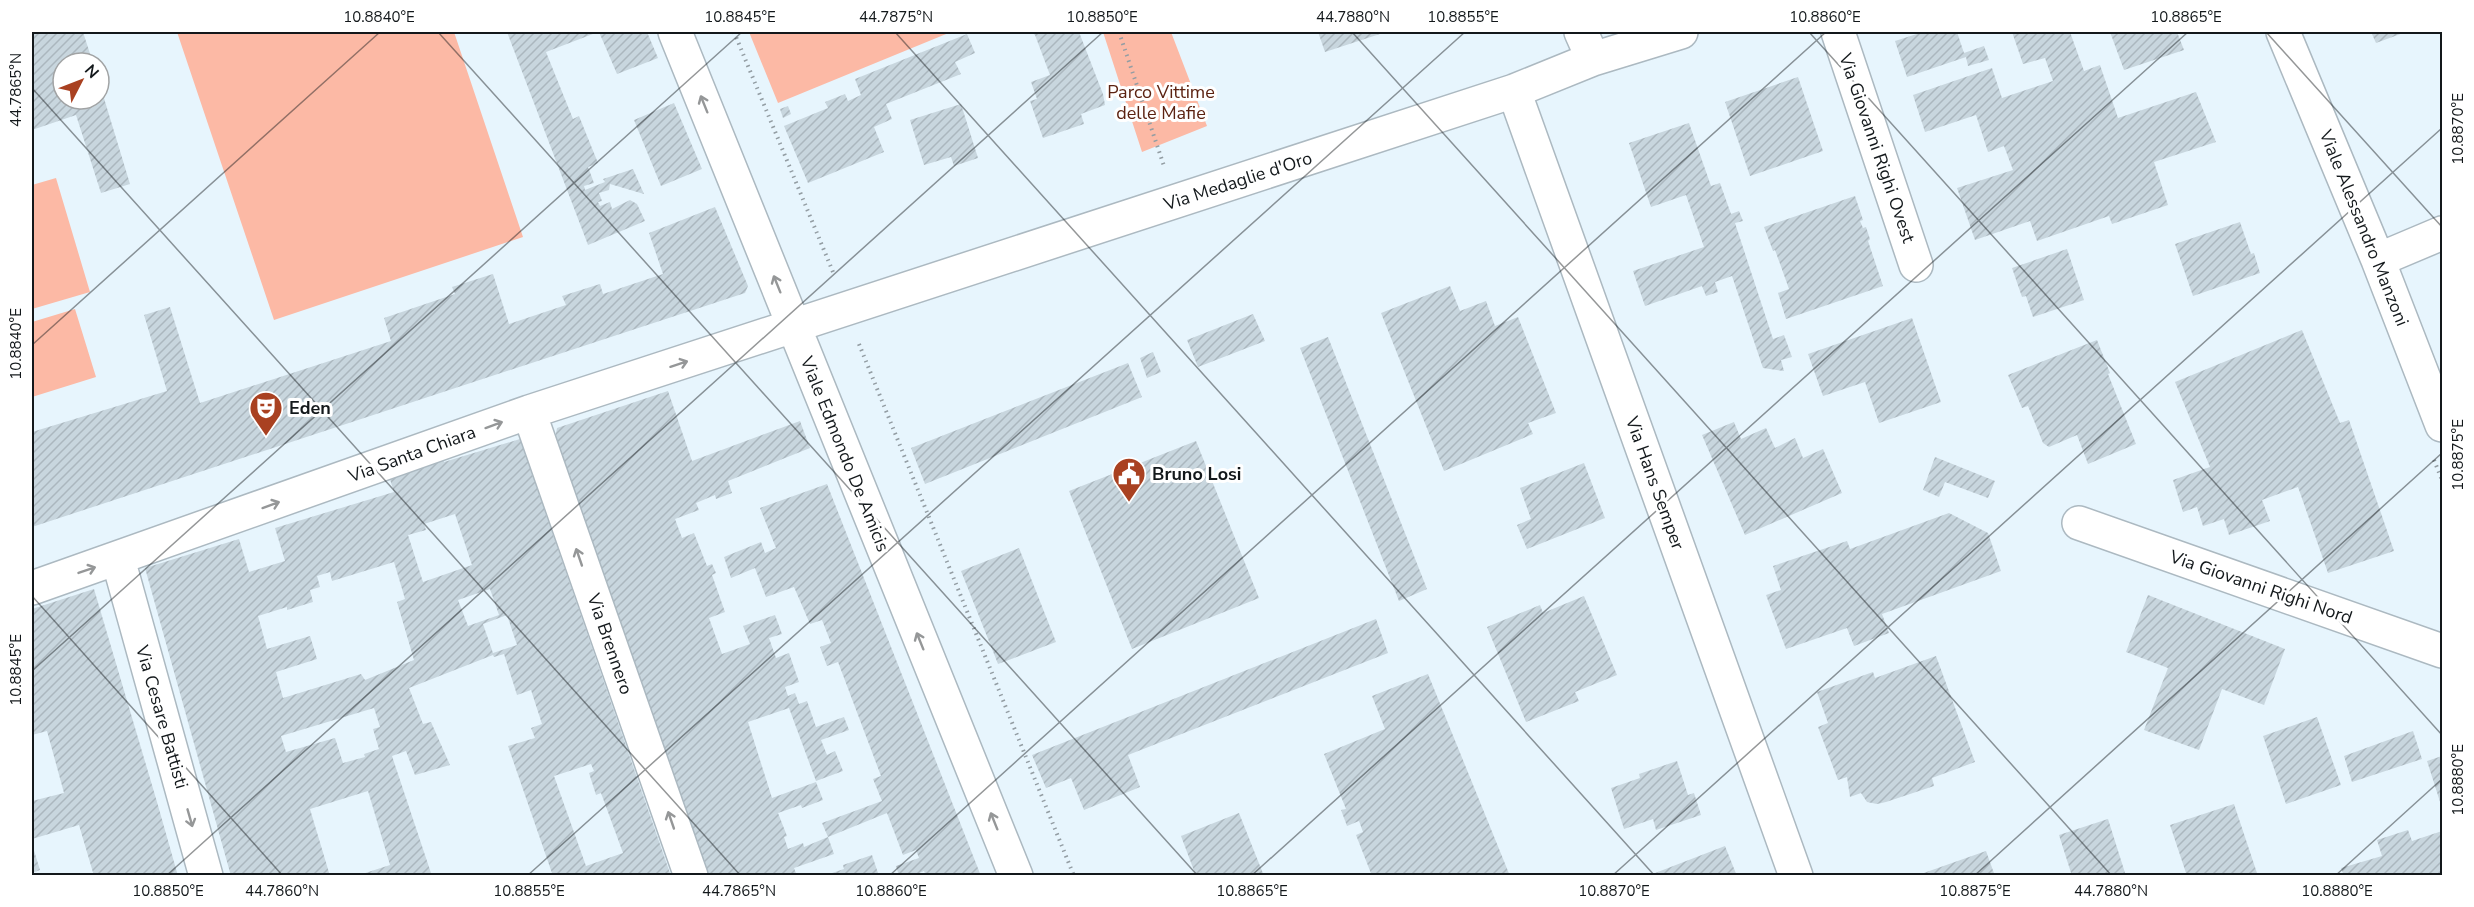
<svg xmlns="http://www.w3.org/2000/svg" width="2474" height="907" font-family="'Nunito Sans',sans-serif">
<style>
.green{fill:#fcb9a5}
.building{fill:url(#building-hatch);fill-rule:evenodd}
.lines{fill:none;stroke-linecap:round;stroke-linejoin:round}
.minor-casing{stroke:#acb9c1;stroke-width:36}
.path{stroke:#939da3;stroke-width:4;stroke-dasharray:1.5 4.5;stroke-linecap:butt}
.minor{stroke:#fff;stroke-width:33}
.oneway{stroke:#959798}
.ticks{fill:none;stroke:#13181b;stroke-width:1.5;stroke-opacity:0.45}
.labels{text-anchor:middle;dominant-baseline:central;stroke-width:6;stroke-linejoin:round;paint-order:stroke}
.park-label{font-size:18px;fill:#5b2211;stroke:#fff}
.street-label{font-size:18px;fill:#13181b;stroke:#fff}
.poi-label{font-size:18px;font-weight:bold;fill:#13181b;stroke:#fff;text-anchor:start}
.neatline{fill:none;stroke:#13181b;stroke-width:2}
.ticks-label{font-size:15px;text-anchor:middle;fill:#13181b}
</style>
<defs>
<pattern id="building-hatch" width="6" height="6" patternUnits="userSpaceOnUse" patternTransform="scale(1.5)"><rect width="6" height="6" fill="#c8d6de"/><path d="M-1 1l2-2M0 6l6-6M5 7l2-2" fill="none" stroke="#abb7be"/></pattern>
</defs>
<rect width="100%" height="100%" fill="#e7f5fd"/>
<!-- green -->
<path class="green" d="M177 32H454L523 237 274 320Z
M749 32H951L778 103Z
M1103 32H1171L1207 126 1142 152Z
M56 178 90 292 32 309V185Z
M75 309 96 377 32 397V322Z"/>
<!-- building -->
<path class="building" d="M32 32H83L93 63H63V99H99L100 85 130 184 101 193 76 115 32 130Z
M507 32H598L546 52 573 119 579 116 598 163 588 167 594 183 584 186 585 190 605 182 603 179 633 169 644 194 610 184 609 190 599 193 602 201 598 202 600 206 610 202 612 209 630 200 637 204 645 221 588 245Z
M599 32H647L658 58 617 74Z
M1031 32H1079L1103 94 1105 105 1081 114 1084 124 1043 138 1030 101 1037 99 1031 82 1050 75 1035 35Z
M1318 32H1386L1325 52Z
M1923 32H1957L1964 53 1984 46 1989 60 1968 66 1966 57 1907 77 1895 41Z
M2012 32H2070L2084 71 2100 65 2118 118 2196 92 2216 142 2154 162 2168 205 2112 224 2109 216 2037 241 2030 221 1975 240 1957 188 2013 170 2004 146 1988 152 1976 115 1925 132 1913 95 1992 68 2002 98 2053 81 2045 58 2023 64Z
M2110 32H2177L2184 50 2124 70Z
M2371 32H2406L2376 43Z
M967 34 975 53 955 62 961 74 886 104 892 119 874 127 884 152 808 183 784 126 828 108 825 102 845 94 848 101 861 95 855 79Z
M1798 77 1823 151 1750 176 1725 102Z
M674 103 702 169 661 186 634 120Z
M961 104 978 158 954 166 951 157 924 165 910 120Z
M788 106 791 114 783 118 780 109Z
M1689 123 1711 186 1720 183 1731 214 1739 211 1743 221 1735 223 1773 339 1784 335 1792 357 1781 360 1784 371 1763 368 1732 276 1715 282 1718 292 1706 296 1702 286 1645 306 1633 271 1704 247 1686 195 1651 207 1629 143Z
M1855 196 1863 220 1860 221 1863 228 1866 227 1870 239 1868 241 1883 286 1786 319 1778 293 1789 289 1775 250 1773 251 1764 227Z
M715 207 748 286 745 293 32 527V432L167 391 144 315 170 307 200 403 391 341 384 318 455 294 452 287 493 274 509 324 566 305 562 296 600 284 603 294 663 274 649 233Z
M2240 222 2251 254 2254 253 2260 273 2193 296 2175 244Z
M2067 249 2084 300 2033 317 2026 296 2022 297 2012 268Z
M1450 286 1460 311 1486 301 1495 326 1518 317 1556 413 1528 423 1533 434 1444 471 1381 313Z
M1253 314 1265 341 1198 367 1187 340Z
M1912 318 1941 402 1879 423 1865 382 1823 396 1808 354Z
M2302 330 2340 423 2349 420 2394 551 2328 573 2298 487 2262 500 2270 521 2229 535 2224 519 2203 526 2197 507 2183 512 2173 480 2210 467 2175 382Z
M1328 337 1427 589 1399 601 1300 348Z
M2097 340 2110 373 2108 374 2136 444 2088 464 2077 435 2049 447 2043 443 2028 406 2022 408 2008 375Z
M1153 352 1161 372 1147 378 1140 358Z
M1128 363 1142 397 925 484 911 448Z
M668 391 692 461 800 421 810 448 728 481 732 493 716 499 715 495 696 503 699 510 675 519 682 538 694 533 707 566 712 564 716 573 712 575 725 612 709 618 722 654 750 644 743 626 775 615 782 634 769 638 776 658 789 653 799 682 785 687 788 696 795 693 799 704 807 701 816 727 844 717 849 730 821 740 827 755 835 751 843 771 816 781 789 708 748 722 772 798 816 782 823 800 802 808 801 805 778 813 787 836 784 837 788 849 803 843 804 847 828 837 822 823 882 801 873 779 881 776 838 662 827 666 820 647 831 643 822 620 810 624 794 587 766 597 755 568 731 578 724 557 761 542 765 553 776 548 760 508 827 484 981 876H926L924 871 913 876H899L896 866 919 858 916 850 903 855 887 813 828 837 834 854 794 868 797 876H707L555 438 557 428Z
M1734 422 1741 439 1766 428 1775 448 1795 438 1803 458 1823 449 1842 493 1745 535 1702 435Z
M520 439 671 876H553L508 746 535 738 531 728 542 724 531 690 517 695 504 654 494 657 493 655 409 688 423 724 431 722 450 765 415 775 406 751 392 756 431 873 425 876H356L390 865 368 791 310 809 330 876H231L145 568 239 539 249 572 285 561 275 528 394 492 387 470 442 453 444 462ZM455 514 472 565 423 582 408 535 426 530 424 524ZM394 562 405 599 397 602 414 660 365 680 361 674 283 698 276 672 317 659 310 636 267 649 258 616 287 607V610L313 602 310 590 320 587 317 576 330 572 332 581ZM490 589 499 615 468 626 458 600ZM507 615 517 645 493 653 483 624ZM374 708 380 727 373 729 379 749 364 754 365 757 343 763 335 738 286 752 281 736ZM591 764 594 771 589 773 596 795 601 793 623 853 586 866 554 776Z
M1196 441 1259 598 1132 649 1069 491Z
M1935 457 1995 481 1988 498 1945 482 1939 497 1923 490Z
M1584 463 1605 518 1527 549 1517 525 1531 519 1520 488Z
M1949 513 1988 533 2001 571 1882 614 1889 633 1854 646 1847 628 1786 649 1766 595 1781 590 1773 566 1847 541 1850 549Z
M1019 548 1056 642 998 664 961 571Z
M94 589 157 802 178 876H94L79 825 32 839V801L64 793 47 731 32 735V609Z
M2148 595 2285 649 2264 705 2222 689 2199 750 2144 730 2168 668 2126 652Z
M1584 596 1617 675 1575 692 1579 701 1526 722 1487 627 1540 605 1543 613Z
M1376 619 1388 653 1128 755 1140 787 1084 810 1071 778 1046 788 1032 755Z
M1936 656 1975 762 1932 778 1934 786 1886 802 1877 804 1867 802 1861 793 1850 797 1847 777 1838 780 1818 727 1828 723 1817 692 1873 672 1875 678Z
M1428 674 1480 802 1510 876H1372L1356 835 1363 832 1359 821 1347 826 1341 810 1346 809 1324 754 1385 729 1372 696Z
M2317 717 2341 785 2286 804 2263 736Z
M2413 731 2422 759 2352 782 2344 756Z
M2442 756V808L2427 761Z
M1677 761 1688 795 1694 793 1701 815 1656 830 1653 819 1624 829 1611 788 1640 778 1639 774Z
M2234 804 2258 876H2187L2170 825Z
M1239 813 1264 876H1196L1181 836Z
M2108 819 2126 876H2072L2059 835Z
M2408 830 2412 841 2442 831V876H2344L2341 868 2382 856 2377 840Z
M32 844 40 870 32 873Z
M1725 846 1737 876H1650V875Z
M1986 851 1995 876H1918V875Z
M872 855 879 876H833L832 873 844 869 843 865Z"/>
<g class="lines">
<!-- minor casing -->
<g class="minor-casing">
<path id="minor" d="M675 32 1016 876
M1581 32 1593 59
M1838 32 1916 265
M2283 32 2378 260 2442 425
M1514 91 1796 876
M2378 260 2442 233
M529 412 691 876
M2079 523 2442 651
M118 559 206 876
M32 588 529 412 1514 91 1593 59 1681 32"/>
</g>
<!-- path -->
<path class="path" d="M734 32 833 272
M1119 32 1164 166
M859 344 1074 876
M2434 460 2442 480"/>
<!-- minor -->
<use href="#minor" class="minor"/>
</g>
<!-- one-way arrows -->
<defs><path id="oneway-shaft" d="M-6 0H5M1.5-3L5.5 0L1.5 3" fill="none" stroke-width="1.6" stroke-linecap="round" stroke-linejoin="round" transform="scale(1.5)"/></defs>
<g class="oneway">
<use href="#oneway-shaft" transform="translate(704 104) rotate(-112)"/>
<use href="#oneway-shaft" transform="translate(777 284) rotate(-112)"/>
<use href="#oneway-shaft" transform="translate(679 364) rotate(-18)"/>
<use href="#oneway-shaft" transform="translate(494 425) rotate(-20)"/>
<use href="#oneway-shaft" transform="translate(271 505) rotate(-20)"/>
<use href="#oneway-shaft" transform="translate(579 557) rotate(-109)"/>
<use href="#oneway-shaft" transform="translate(87 570) rotate(-19)"/>
<use href="#oneway-shaft" transform="translate(920 641) rotate(-112)"/>
<use href="#oneway-shaft" transform="translate(190 818) rotate(74)"/>
<use href="#oneway-shaft" transform="translate(671 820) rotate(-109)"/>
<use href="#oneway-shaft" transform="translate(994 821) rotate(-112)"/>
</g>
<!-- ticks -->
<path class="ticks" d="M438 32 1198 876M895 32 1655 876M1352 32 2112 876M1809 32 2442 735M2266 32 2442 227M32 88 741 876M32 345 380 32M32 596 283 876M32 671 742 32M166 876 1103 32M527 876 1465 32M889 876 1826 32M1251 876 2188 32M1612 876 2442 128M1974 876 2442 453M2335 876 2442 779"/>
<!-- icons -->
<defs>
<g id="theatre-pin" transform="scale(1.725)"><path d="M0 17L-7.5 6A9.5 9.5 0 1 1 7.5 6Z" fill="#a94121" stroke="#fff"/><path d="M-5-5.5Q0-4 5-5.5V0Q5 5 0 6Q-5 5-5 0ZM-3.3-2.5H-1v1.5H-3.3ZM1-2.5H3.3v1.5H1ZM-2.8 1Q0 5.5 2.8 1Z" fill="#fff"/></g>
<g id="civic-pin" transform="scale(1.725)"><path d="M0 17L-7.5 6A9.5 9.5 0 1 1 7.5 6Z" fill="#a94121" stroke="#fff"/><path d="M-.6-6.5H3V-4.5H.6V-3L4-1V1h2V6H-6V1h2V-1L-.6-3ZM-1.2 2.5V6h2.4V2.5Z" fill="#fff"/></g>
</defs>
<g fill-rule="evenodd">
<use href="#theatre-pin" x="266" y="408"/>
<use href="#civic-pin" x="1129" y="474"/>
</g>
<g class="labels">
<!-- park labels -->
<g class="park-label">
<text x="1161" y="92">Parco Vittime<tspan x="1161" dy="21">delle Mafie</tspan></text>
</g>
<!-- street labels -->
<g class="street-label">
<text transform="translate(1877 148) rotate(71)">Via Giovanni Righi Ovest</text>
<text transform="translate(1238 181) rotate(-18)">Via Medaglie d'Oro</text>
<text transform="translate(2364 228) rotate(68)">Viale Alessandro Manzoni</text>
<text transform="translate(412 454) rotate(-20)">Via Santa Chiara</text>
<text transform="translate(845 454) rotate(68)">Viale Edmondo De Amicis</text>
<text transform="translate(1655 483) rotate(70)">Via Hans Semper</text>
<text transform="translate(2261 587) rotate(19)">Via Giovanni Righi Nord</text>
<text transform="translate(610 644) rotate(71)">Via Brennero</text>
<text transform="translate(162 717) rotate(74)">Via Cesare Battisti</text>
</g>
<!-- poi labels -->
<g class="poi-label">
<text x="289" y="408">Eden</text>
<text x="1152" y="474">Bruno Losi</text>
</g>
</g>
<!-- border -->
<rect width="2474" height="907" fill="none" stroke="#ffffff" stroke-width="66"/>
<!-- north arrow -->
<g transform="translate(81 81) rotate(48)"><circle r="28" fill="#ffffff" stroke="#a1a3a4" stroke-width="1.5"/>
<path d="M0-4.5L10 22L0 15L-10 22Z" fill="#a94121"/>
<text y="-9" font-size="16" font-weight="bold" text-anchor="middle" fill="#13181b">N</text>
</g>
<rect x="33" y="33" width="2408" height="841" class="neatline"/>
<g class="ticks-label">
<text x="379" y="22">10.8840°E</text>
<text x="740" y="22">10.8845°E</text>
<text x="896" y="22">44.7875°N</text>
<text x="1102" y="22">10.8850°E</text>
<text x="1353" y="22">44.7880°N</text>
<text x="1463" y="22">10.8855°E</text>
<text x="1825" y="22">10.8860°E</text>
<text x="2186" y="22">10.8865°E</text>
<text transform="translate(16 90) rotate(-90)" y="5">44.7865°N</text>
<text transform="translate(2458 129) rotate(-90)" y="5">10.8870°E</text>
<text transform="translate(16 344) rotate(-90)" y="5">10.8840°E</text>
<text transform="translate(2458 455) rotate(-90)" y="5">10.8875°E</text>
<text transform="translate(16 670) rotate(-90)" y="5">10.8845°E</text>
<text transform="translate(2458 780) rotate(-90)" y="5">10.8880°E</text>
<text x="168" y="896">10.8850°E</text>
<text x="282" y="896">44.7860°N</text>
<text x="529" y="896">10.8855°E</text>
<text x="739" y="896">44.7865°N</text>
<text x="891" y="896">10.8860°E</text>
<text x="1252" y="896">10.8865°E</text>
<text x="1614" y="896">10.8870°E</text>
<text x="1975" y="896">10.8875°E</text>
<text x="2111" y="896">44.7880°N</text>
<text x="2337" y="896">10.8880°E</text>
</g>
</svg>
